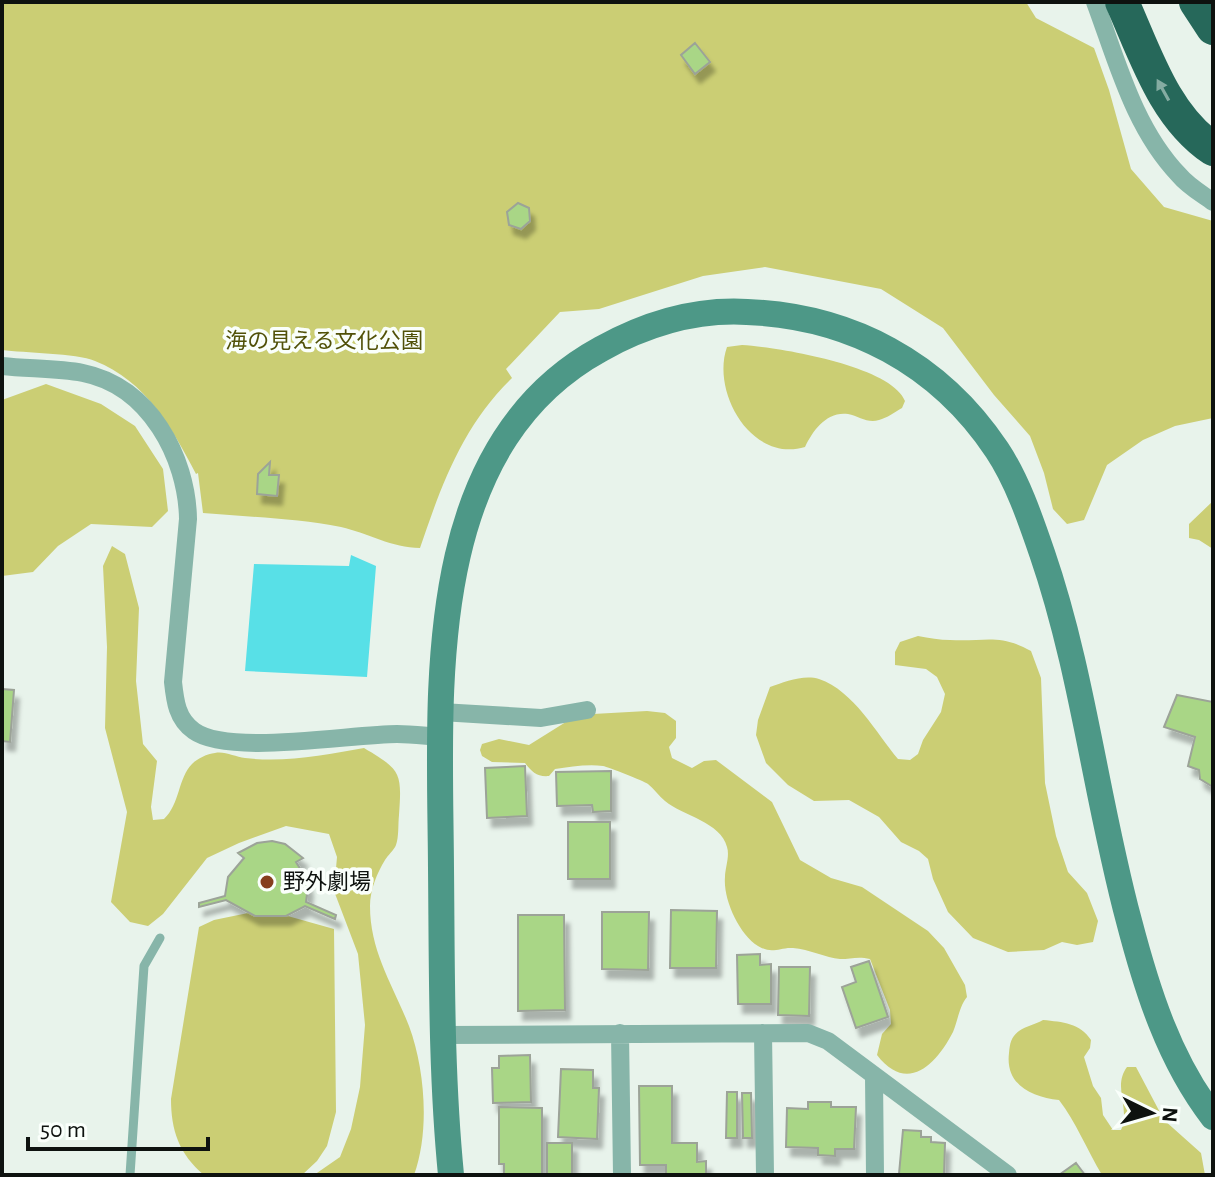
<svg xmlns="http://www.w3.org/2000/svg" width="1215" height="1177" font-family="'Alegreya Sans','Noto Sans JP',sans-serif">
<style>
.green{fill:#cbce74}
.water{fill:#58e0e7}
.building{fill:#a9d686;stroke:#9ca398;stroke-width:2;filter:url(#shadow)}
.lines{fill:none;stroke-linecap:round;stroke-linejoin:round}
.lane{stroke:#87b5a9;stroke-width:9}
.street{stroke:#87b5a9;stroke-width:18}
.secondary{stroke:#4d9887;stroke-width:26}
.highway{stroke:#26685a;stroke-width:34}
.oneway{fill:#85aca2}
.poi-dot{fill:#863f1e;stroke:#fafffb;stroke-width:3}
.labels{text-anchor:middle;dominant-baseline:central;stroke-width:7;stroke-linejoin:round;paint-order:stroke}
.park-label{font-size:22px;fill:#515108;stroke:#fafffb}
.poi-label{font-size:22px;fill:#0e120f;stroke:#fafffb;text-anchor:start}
</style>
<defs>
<filter id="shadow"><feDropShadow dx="5" dy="9" stdDeviation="2" flood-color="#0004"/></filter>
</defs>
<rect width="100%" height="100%" fill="#e8f3eb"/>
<!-- green -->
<path class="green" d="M2 2H1026L1036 18 1094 48 1109 90 1131 169 1164 207 1213 221V418L1175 426 1143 440 1107 465 1084 520 1067 524 1053 509 1044 473 1030 436 994 395 943 328 881 289 765 267 703 276 599 309 560 312 506 369 512 378C463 425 441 486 420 548 392 548 368 533 341 527 296 518 249 517 203 513L198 473 196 474C172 428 146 381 95 361 76 353 24 353 2 350Z
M742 345C778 347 892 366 905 401L902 408C895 412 887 418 879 420 868 424 859 416 848 414 827 411 813 430 805 447 751 463 711 392 727 347Z
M46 384 101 404 135 426 163 469 168 511 152 527 91 524 58 546 33 572 2 576V400Z
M1213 501V549L1199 540 1189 538V524Z
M112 546 125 554 139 608 136 681 143 744 157 761 151 807 153 820 164 819C180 804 178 778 192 764 198 758 207 754 215 753 225 751 235 757 245 758 284 763 326 755 364 748 401 770 402 772 399 815 398 824 399 837 396 845 394 850 388 855 385 860 377 873 370 890 370 906 370 952 393 985 409 1026 425 1069 430 1131 414 1175H314L340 1157 351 1129 360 1087 365 1025 358 954 334 891 337 857 329 834 286 826 239 843 207 858 163 914 148 926 130 922 111 902 127 812 105 728 107 647 103 566Z
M918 636C929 638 940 640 950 640 985 642 999 633 1031 651L1041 678 1045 783 1056 836 1068 872 1087 893 1098 921 1093 942 1077 945 1062 942 1044 950 1008 952 973 938 948 912 933 879 928 859 919 851 901 842 879 817 849 800 814 801 788 785 766 763 756 735 758 720 770 687C784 682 804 674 819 679 854 691 876 733 898 759L910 760 918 754 923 740 941 712 945 694 937 677 926 669 895 665V652L900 642Z
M647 711 665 713 676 721V738L669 747 672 758 692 768 704 761 716 760 772 802 800 860 831 878 862 887 928 931 944 948 965 985 967 997C959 1007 958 1020 953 1032 936 1065 907 1094 877 1055L882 1034 891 1024 890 1010 870 959C858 956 851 959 840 959 826 958 809 949 793 948 779 947 773 955 758 946 739 934 723 899 725 877 725 868 730 856 727 847 721 822 683 816 665 801 659 796 654 789 648 784 644 781 608 767 603 766 587 764 570 767 555 769L549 776C537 777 532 772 525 763L492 762 482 756 480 750 482 744 499 739 529 745 569 720 593 714Z
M253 912 277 913 334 929 336 1112 327 1146 317 1161 302 1175H204C179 1154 171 1130 171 1099L199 927 214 920Z
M1043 1020C1063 1022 1080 1023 1091 1040L1090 1048 1084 1057 1093 1086 1101 1098 1103 1115 1113 1130H1121C1131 1109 1112 1087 1127 1067H1136L1164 1120 1201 1153 1205 1175H1102C1087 1150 1076 1122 1059 1100 1032 1097 1005 1085 1009 1053 1010 1043 1011 1037 1019 1031 1026 1026 1036 1024 1043 1020Z"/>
<!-- water -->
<path class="water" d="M351 555 376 566 367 677 245 671 254 564 349 566Z"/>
<!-- building -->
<path class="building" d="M695 43 710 62 695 74 681 55Z
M518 203 529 208 530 221 521 229 509 225 507 212Z
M270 462 269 475H279L277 496 257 494 258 474Z
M2 689 14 690 10 742 2 741Z
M1177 695 1213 702V787L1200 779 1199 770 1188 766 1195 737 1164 727Z
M525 766 527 816 487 818 485 768Z
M611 771V811L593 812 592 805 557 806 556 772Z
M568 822H610V879H568Z
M272 841 285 844 303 858 296 862 304 875 308 887 306 902 336 915 335 919 305 906 286 916H255L226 900 199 907V903L225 896 228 877 244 858 238 853 257 843Z
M671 910 717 911 716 968H670Z
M602 912H649L648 970 602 969Z
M518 915H564L565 1010 518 1011Z
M760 954V965L771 964V1004H738L737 955Z
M869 961 888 1017 856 1028 842 987 856 982 851 967Z
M779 967H810L809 1016 778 1015Z
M530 1055 531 1102 493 1103 492 1068H499V1056Z
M561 1069 593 1070V1088H599L597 1139 558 1137Z
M639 1086H672V1143H697V1162L706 1161V1175H666V1165H640Z
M727 1092H737V1138H726Z
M742 1093H751L752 1138H743Z
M808 1102H831V1107H856L854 1149H835V1156L818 1155V1148L786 1147 787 1108 808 1109Z
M499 1107 542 1108V1175H504V1164H499Z
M903 1130 921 1131V1137H931V1142L945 1143 944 1175 899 1174Z
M547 1143H572V1175H547Z
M1076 1163 1085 1175H1059Z"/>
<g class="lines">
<!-- lane -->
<path class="lane" d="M130 1175 144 966 160 938"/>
<!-- street -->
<path class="street" d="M1095 2C1117 61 1134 128 1179 175 1188 186 1202 194 1213 202
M2 366C28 369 57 368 83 373 149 386 187 457 188 519L173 682C175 701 177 719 194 731 229 756 351 734 397 734 411 734 426 736 440 737
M441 712 541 718 587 710
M620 1033 622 1175
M763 1033 765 1175
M442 1035 808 1033 828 1041 1008 1175
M874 1077 875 1175"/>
<!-- secondary -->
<path class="secondary" d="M451 1175C441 1073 442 970 441 868 440 692 420 448 601 349 646 324 695 309 747 312 850 316 939 363 997 450 1017 480 1030 518 1042 553 1083 672 1096 799 1129 921 1147 990 1169 1060 1213 1117"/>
<!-- highway -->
<path class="highway" d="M1122 2C1145 53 1164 116 1213 149
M1196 2 1213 28"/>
</g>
<!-- one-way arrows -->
<defs><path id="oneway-solid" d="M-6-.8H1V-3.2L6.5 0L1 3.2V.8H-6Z" transform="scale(2)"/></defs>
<use class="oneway" href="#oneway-solid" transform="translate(1163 90) rotate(-119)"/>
<!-- markers -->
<circle class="poi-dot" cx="267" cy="882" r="8"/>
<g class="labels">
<!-- park labels -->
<g class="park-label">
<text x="324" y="341">海の見える文化公園</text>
</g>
<!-- poi labels -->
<g class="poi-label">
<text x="283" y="882">野外劇場</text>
</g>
</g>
<!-- border -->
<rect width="1215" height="1177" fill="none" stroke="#0e120f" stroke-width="8"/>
<!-- north arrow -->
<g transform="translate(1151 1113) rotate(95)" stroke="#fafffb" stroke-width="6" paint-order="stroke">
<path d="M0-6L14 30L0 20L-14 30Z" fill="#0e120f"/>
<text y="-12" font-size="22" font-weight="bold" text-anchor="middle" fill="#0e120f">N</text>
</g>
<!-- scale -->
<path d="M28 1137v12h180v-12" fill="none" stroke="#0e120f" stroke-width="4"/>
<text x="40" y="1137" font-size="24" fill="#0e120f" stroke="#fafffb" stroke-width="6" paint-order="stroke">50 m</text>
</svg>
